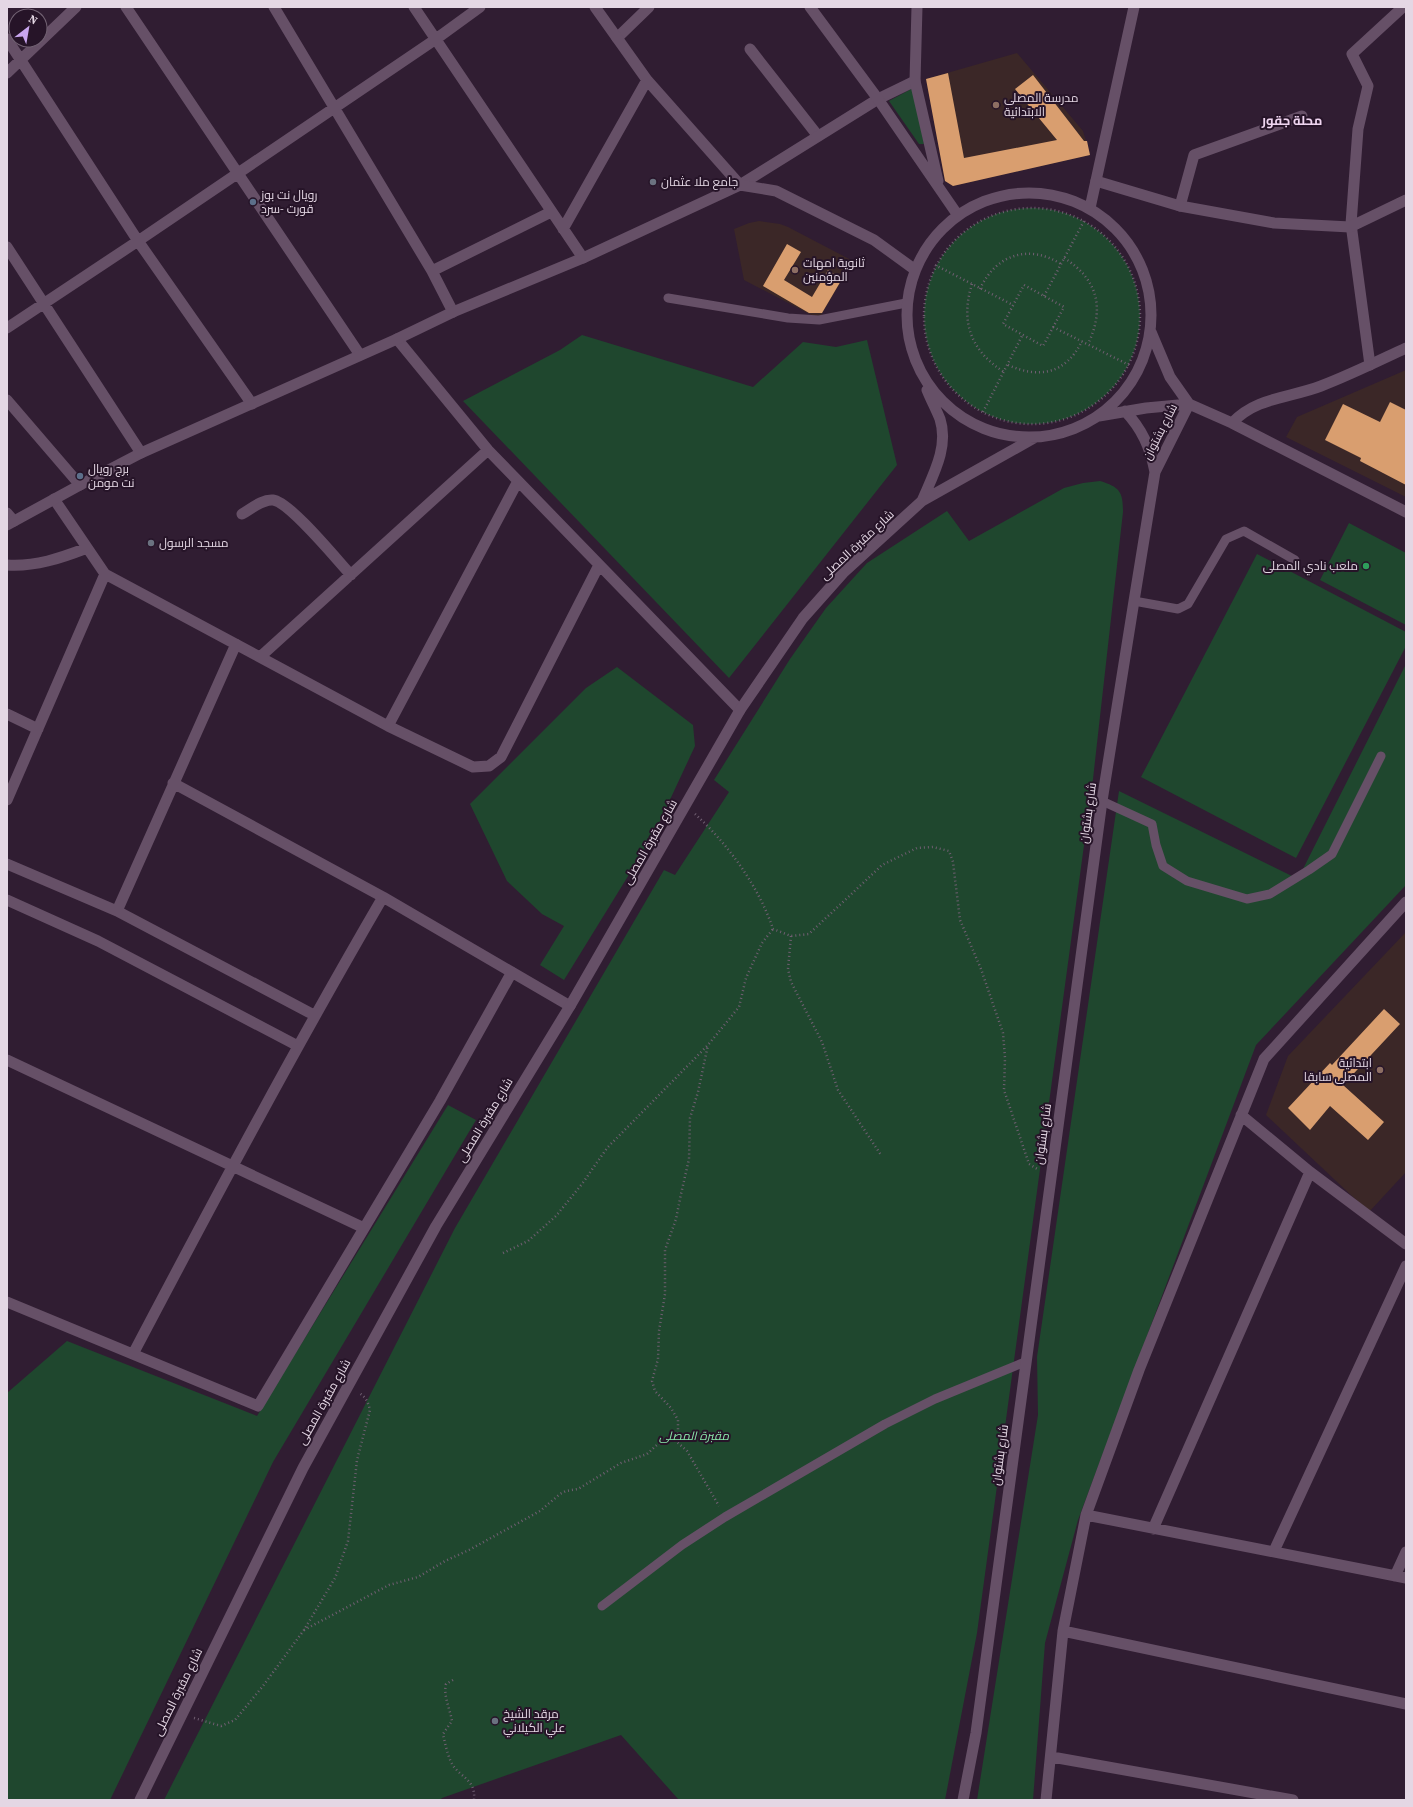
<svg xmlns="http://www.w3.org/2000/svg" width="1413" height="1807" font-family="'Source Serif 4',Cairo,serif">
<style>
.education{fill:#3b2727}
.green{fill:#1f472e}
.building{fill:#d99e6f}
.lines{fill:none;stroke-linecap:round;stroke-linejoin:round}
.path{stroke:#705f72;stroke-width:2.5;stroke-dasharray:1 3;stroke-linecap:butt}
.service{stroke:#665067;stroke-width:9}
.pedestrian{stroke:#665067;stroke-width:11}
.minor{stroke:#665067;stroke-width:11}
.tertiary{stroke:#665067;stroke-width:11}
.education-dot{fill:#8d6e63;stroke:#261428;stroke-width:1.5}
.worship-dot{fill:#6b7280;stroke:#261428;stroke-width:1.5}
.service-dot{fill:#5c6f8a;stroke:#261428;stroke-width:1.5}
.leisure-dot{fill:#2e9e5b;stroke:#261428;stroke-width:1.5}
.labels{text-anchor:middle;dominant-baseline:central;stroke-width:4;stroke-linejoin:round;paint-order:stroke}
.poi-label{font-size:12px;fill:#e4d7e4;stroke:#261428;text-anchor:start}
.street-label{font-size:12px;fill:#e4d7e4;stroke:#261428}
.park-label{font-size:12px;font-style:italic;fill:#8ae8ab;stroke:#261428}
.neighbourhood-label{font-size:13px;font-weight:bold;fill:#efd5f0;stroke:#261428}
</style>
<rect width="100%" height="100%" fill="#301d32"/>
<!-- education -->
<path class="education" d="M1017 53 1083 131 1090 155 953 186 945 181 926 79Z
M759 221 780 224 788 227 853 261 819 319 744 280 734 229 749 223Z
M1406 370V497L1286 437 1297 417Z
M1406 932V1172L1369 1212 1266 1115 1288 1056Z"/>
<!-- green -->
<path class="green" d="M913 88 924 144H919L889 101Z
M924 316a108 108 0 1 1 216 0a108 108 0 1 1-216 0Z
M582 335 753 387 803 342 836 347 867 340 897 465 729 678 463 401 560 350Z
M1100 481C1120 487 1123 492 1123 512L1093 779 977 1633 945 1800H679L621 1735 442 1798 440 1800H164L455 1228 664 870 675 875 729 792 714 780 790 659 826 608 867 563 947 511 969 541 1064 488 1083 483Z
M1349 523 1406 553V625L1320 580Z
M1257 554 1406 632V646L1296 858 1141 777Z
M1406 664V885L1256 1045 1078 1520 1045 1643 1033 1800H977L1038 1415 1037 1357 1119 791 1298 879Z
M617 667 693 725 695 746 654 834 564 980 540 965 564 926 542 914 507 881 470 804 586 688Z
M448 1105 476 1120 273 1462 110 1800H7V1393L67 1341 257 1416Z"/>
<!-- building -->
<path class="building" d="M948 73 964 158 1057 140 1015 89 1033 75 1084 141H1087L1090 155 953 186 945 181 926 79Z
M787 244 801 252 784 280 812 297 828 270 842 279 822 313H809L763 286Z
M1390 402 1406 410V485L1360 461 1361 458 1325 440 1343 404 1380 422Z
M1384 1009 1400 1024 1343 1085 1384 1122 1368 1140 1330 1106 1310 1130 1288 1108 1330 1063 1332 1065Z"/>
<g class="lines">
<!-- path -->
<path class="path" d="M924 316a108 108 0 1 1 216 0a108 108 0 1 1-216 0Z
M1064 258C1098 279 1105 309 1088 344
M935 265 1013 305
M972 284C960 322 971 351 1004 372
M1024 285 1064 307 1043 346 1003 324Z
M980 289C996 254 1029 244 1061 264
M1044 296 1084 221
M1053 327 1129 365
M1008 365C1039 379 1066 374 1082 341
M983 412 1023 334
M695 814C728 844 759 887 773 929L791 936 809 934 882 865 917 848 933 847 949 851 953 862 960 920 981 969 1003 1033 1005 1058 1004 1090 1029 1164 1039 1170
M791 936 788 969 791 982 822 1042 838 1090 881 1155
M503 1253 528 1241 556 1216 582 1184 607 1148 708 1045 739 1007 746 978 762 943 773 929
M676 1441 678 1432V1420L671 1408 655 1391 652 1381 658 1359 659 1331 665 1294V1250L676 1219 681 1194 689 1159 690 1118 698 1092 708 1045
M304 1630 389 1585 418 1577 445 1561 469 1550 540 1511 560 1494 566 1491 578 1489 621 1463 647 1454 658 1444 668 1440 676 1441 687 1451 719 1506
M453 1680 446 1684C443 1695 450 1709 452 1721L443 1734C445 1743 447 1753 451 1762 459 1778 476 1778 474 1800
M194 1718 221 1726 235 1720 263 1686 304 1630 335 1578 348 1541 357 1460 370 1410C368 1402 366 1397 359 1393"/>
<!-- service -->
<path class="service" d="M668 298 788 318 819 320 906 303
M1134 601 1178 609 1188 604 1226 539 1244 531 1295 560
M1102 801 1152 824 1156 845 1163 866 1187 881 1247 899 1270 894 1309 870 1332 854 1381 756
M602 1606 682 1545 725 1517 885 1424 935 1399 1025 1362"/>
<!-- pedestrian -->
<path class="pedestrian" d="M617 38 649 7
M750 49 818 136
M1180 206 1194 155 1302 116
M1370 365 1351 224 1358 129 1368 86 1352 54 1403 7"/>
<!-- minor -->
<path class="minor" d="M126 7 360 355
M274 7 432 271 453 312
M414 7 583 258
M595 7 647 80 740 185 878 99 915 81
M7 39 138 241 252 404
M7 73 76 7
M1096 181 1180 206 1274 223 1350 227 1406 200
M563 229 647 80
M7 247 141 453
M432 271 551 212
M7 328 138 241 436 39 480 7
M397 339 488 450 740 710
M7 400 80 485
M54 499 105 574 388 726 473 767 489 766 501 757 599 565
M7 513 14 521
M242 514C251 509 262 499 273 500 290 502 337 560 351 575
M7 565C35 567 61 558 87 548
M260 657 488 450
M7 714 38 729
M388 726 518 481
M173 783 383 897 570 1006
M7 800 105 574
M7 864 117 911 314 1015
M7 900 98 941 298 1046
M117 911 236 644
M7 1060 364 1228
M1241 1115 1310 1172 1406 1244
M7 1302 258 1406 440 1101 512 972
M133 1354C214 1200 295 1048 383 897
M1086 1515 1406 1578
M1153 1529 1310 1172
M1274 1551 1406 1266
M1395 1576 1406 1552
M1063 1631 1406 1704
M1052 1757 1293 1800
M1046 1800 1063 1631 1086 1515 1139 1370 1264 1059 1406 902"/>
<!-- tertiary -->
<path class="tertiary" d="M810 7 878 99 957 214
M917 7 915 81 938 181
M907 315a122 122 0 1 1 244 0a122 122 0 1 1-244 0Z
M1090 208 1134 7
M1151 332 1170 377 1189 404
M1125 411C1142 429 1150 447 1155 472
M1099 416 1146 408 1189 404 1232 423 1406 512
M1232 423C1256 397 1290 398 1321 386 1350 375 1378 361 1406 348
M922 501C933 475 949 447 940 419 936 409 931 400 927 390
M7 525 80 485 141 453 397 339 453 312 583 258 740 185 776 191 874 240 914 269
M140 1800 303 1468 436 1226 570 1006 740 710 803 618 843 573 922 501 1034 438
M963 1800 976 1733 1102 801 1134 601 1155 472 1189 404"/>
</g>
<!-- markers -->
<g class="education-dot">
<circle cx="996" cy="105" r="4"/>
<circle cx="795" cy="270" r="4"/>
<circle cx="1380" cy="1070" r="4"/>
</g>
<g class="worship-dot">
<circle cx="653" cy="182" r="4"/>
<circle cx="151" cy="543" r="4"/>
<circle cx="495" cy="1721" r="4"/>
</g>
<g class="service-dot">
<circle cx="253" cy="202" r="4"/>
<circle cx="80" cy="476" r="4"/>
</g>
<circle class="leisure-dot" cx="1366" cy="566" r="4"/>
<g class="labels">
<!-- poi labels -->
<g class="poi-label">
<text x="1004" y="98">مدرسة المصلى<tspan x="1004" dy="14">الابتدائية</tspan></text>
<text x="661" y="182">جامع ملا عثمان</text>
<text x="261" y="195">رويال نت بوز<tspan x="261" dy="14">قورت -سرد</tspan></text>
<text x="803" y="263">ثانوية امهات<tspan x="803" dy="14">المؤمنين</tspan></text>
<text x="88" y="469">برج رويال<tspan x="88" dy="14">نت مومن</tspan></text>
<text x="159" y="543">مسجد الرسول</text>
<text x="1358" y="566" text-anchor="end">ملعب نادي المصلى</text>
<text x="1372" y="1063" text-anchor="end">ابتدائية<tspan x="1372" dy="14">المصلى سابقا</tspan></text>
<text x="503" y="1714">مرقد الشيخ<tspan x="503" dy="14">علي الكيلاني</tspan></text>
</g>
<!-- street labels -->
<g class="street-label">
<text transform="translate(1160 432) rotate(-63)">شارع بشتوان</text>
<text transform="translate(857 545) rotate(-43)">شارع مقبرة المصلى</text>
<text transform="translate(1088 813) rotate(-82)">شارع بشتوان</text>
<text transform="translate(650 842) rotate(-60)">شارع مقبرة المصلى</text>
<text transform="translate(485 1120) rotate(-59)">شارع مقبرة المصلى</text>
<text transform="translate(1043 1134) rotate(-82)">شارع بشتوان</text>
<text transform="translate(324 1402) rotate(-61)">شارع مقبرة المصلى</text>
<text transform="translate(1000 1455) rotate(-82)">شارع بشتوان</text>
<text transform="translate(178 1692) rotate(-64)">شارع مقبرة المصلى</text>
</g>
<!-- park labels -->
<g class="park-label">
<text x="694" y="1436">مقبرة المصلى</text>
</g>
<!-- neighbourhood labels -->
<g class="neighbourhood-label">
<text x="1292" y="120">محلة جقور</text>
</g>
</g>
<!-- border -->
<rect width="1413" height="1807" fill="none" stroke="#e4d7e4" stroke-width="16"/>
<!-- north arrow -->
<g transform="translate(28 28) rotate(31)"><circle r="19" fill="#261428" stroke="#726273"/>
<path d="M0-3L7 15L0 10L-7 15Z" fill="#c8a5ee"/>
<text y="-6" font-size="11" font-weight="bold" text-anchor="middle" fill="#e4d7e4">N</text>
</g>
</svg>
